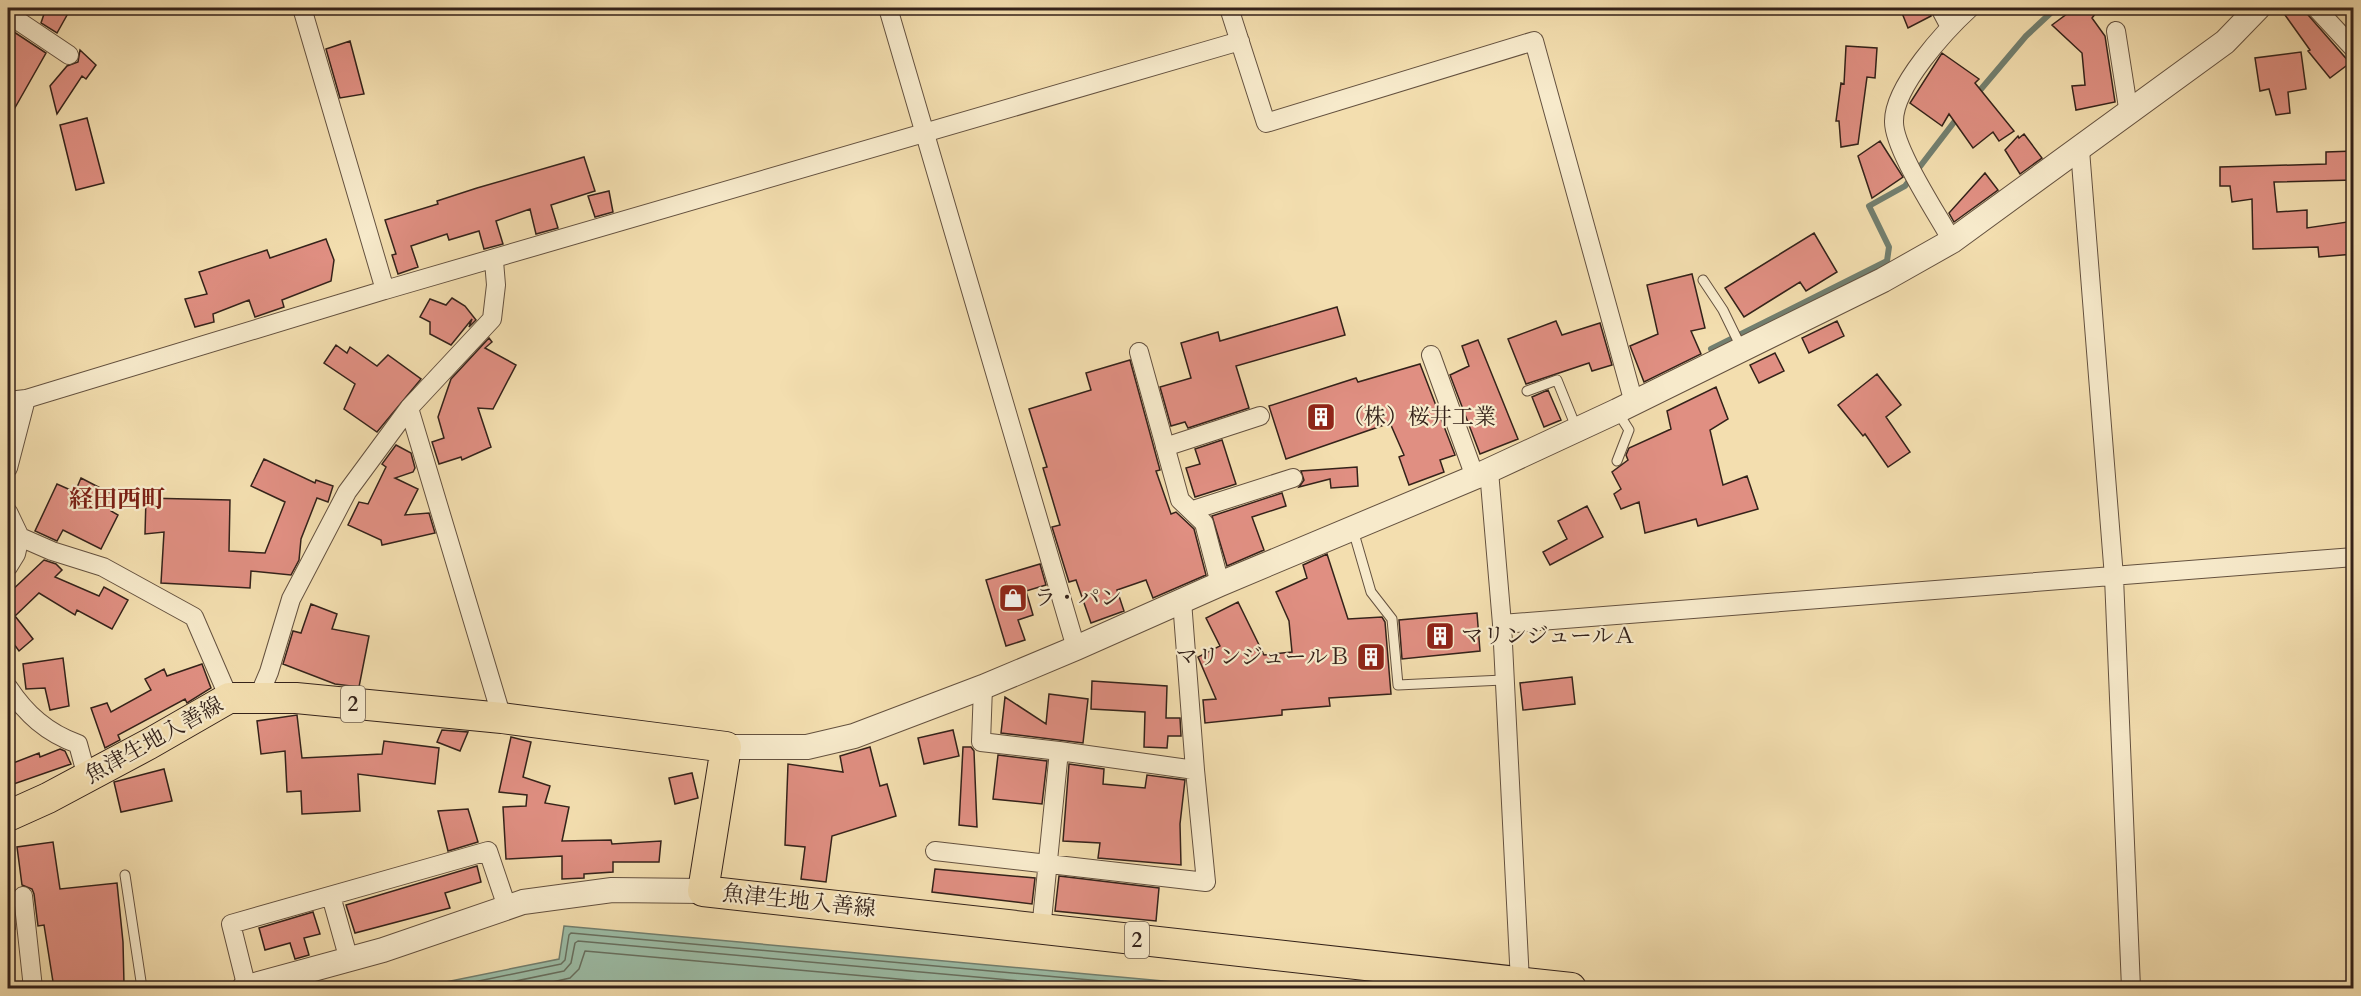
<svg xmlns="http://www.w3.org/2000/svg" width="2361" height="996" font-family="Cardo,'Noto Serif JP',serif">
<style>
.water{fill:#9cbda7;stroke:#727f6f;stroke-width:1.5}
.lines{fill:none;stroke-linecap:round;stroke-linejoin:round}
.shore{stroke:#687060;stroke-width:1.5}
.stream{stroke:#727f6f;stroke-width:6}
.building{fill:#e08f82;stroke:#34221a;stroke-width:1.5}
.service-casing{stroke:#64513f;stroke-width:11}
.minor-casing{stroke:#64513f;stroke-width:20}
.tertiary-casing{stroke:#64513f;stroke-width:26}
.primary-casing{stroke:#34221a;stroke-width:32}
.service{stroke:#f7eacb;stroke-width:9}
.minor{stroke:#f7eacb;stroke-width:18}
.tertiary{stroke:#f7eacb;stroke-width:24}
.primary{stroke:#f3deaf;stroke-width:30}
.labels{text-anchor:middle;dominant-baseline:central;stroke-width:4.5;stroke-linejoin:round;paint-order:stroke}
.shield{fill:#f7eacb;stroke:#6e5e4f;stroke-width:1.5}
.shield-label{font-size:21px;font-weight:bold;fill:#34221a}
.poi-label{font-size:22px;fill:#34221a;stroke:#f7eacb;text-anchor:start}
.street-label{font-size:22px;fill:#34221a;stroke:#f7eacb}
.neighbourhood-label{font-size:24px;font-weight:bold;fill:#7a1f14;stroke:#f7eacb}
</style>
<rect width="100%" height="100%" fill="#f3deaf"/>
<filter id="stains"><feTurbulence type="fractalNoise" baseFrequency=".00333" numOctaves="4"/><feColorMatrix values="0 0 0 0 .2 0 0 0 0 .09 0 0 0 0 .02 0 0 0 .5 -.17"/></filter>
<radialGradient id="worn" r=".72"><stop offset=".6" stop-color="#630" stop-opacity="0"/><stop offset="1" stop-color="#630" stop-opacity=".3"/></radialGradient>
<!-- water -->
<path class="water" d="M564 926 1218 986 1241 988H416L559 959Z"/>
<g class="lines">
<!-- shore -->
<path class="shore" d="M445 988 561 964 565 960 569 935 571 933 1179 988
M482 988 564 971 571 963 575 943 578 941 1097 988
M526 988 570 978 579 969 585 951 998 988"/>
<!-- stream -->
<path class="stream" d="M1976 95 2026 36 2056 8
M1711 349 1887 261 1889 247 1869 206 1905 186 1958 117"/>
</g>
<!-- building -->
<path class="building" d="M46 8H71L57 33 41 23Z
M1900 8H1929L1931 16 1908 28Z
M2075 8H2100L2092 18 2105 36 2115 102 2076 110 2072 86 2085 85 2082 53 2052 25Z
M2280 8H2302L2350 63 2330 78 2308 51 2310 50Z
M11 30 46 53 8 120V35Z
M350 41 364 94 340 98 326 49Z
M1846 46 1877 48 1875 78 1867 77 1858 144 1841 147 1839 121H1836L1841 83 1844 84Z
M80 50 96 65 86 79 82 76 57 114 50 86 67 66 78 62Z
M2301 52 2306 89 2288 92 2290 113 2276 115 2269 89 2260 91 2255 58Z
M1942 53 1979 79 1975 83 2014 131 1999 141 1993 132 1973 148 1949 114 1942 126 1910 103Z
M87 118 104 183 76 190 60 125Z
M2024 134 2042 158 2020 174 2005 150 2018 136 2019 138Z
M1880 141 1903 177 1872 198 1858 156Z
M2354 151V180L2274 182 2277 212 2307 210V228L2354 221V254L2319 257 2318 247 2253 249 2252 199 2232 202 2230 186H2220V167L2326 164V152Z
M584 157 595 191 551 205 558 228 536 234 530 209 496 221 503 244 484 249 479 231 449 240 447 234 411 246 418 267 398 274 392 255 396 254 385 220 438 204 437 201 477 188Z
M1985 173 1998 190 1954 222 1949 213Z
M609 191 613 212 595 217 588 196Z
M1814 233 1837 272 1806 291 1800 282 1744 317 1725 288Z
M326 239 334 260 331 281 282 300 284 307 255 317 249 300 213 314 214 322 195 327 185 299 207 294 199 272 267 250 270 258Z
M1692 274 1705 328 1691 331 1701 354 1644 382 1630 346 1658 334 1647 285Z
M452 298 465 306 476 320 469 327 472 319 451 345 430 334V322L420 317 430 299 446 305Z
M1337 307 1345 335 1236 366 1249 408 1188 428 1185 422 1171 426 1160 387 1191 378 1181 343 1218 332 1220 341Z
M1556 321 1562 335 1600 323 1612 365 1592 371 1589 363 1526 384 1508 339Z
M1837 321 1844 336 1809 353 1802 338Z
M489 338 492 342 485 348 516 365 493 409 478 408 491 447 462 460 461 457 439 464 432 442 444 438 438 417 451 379Z
M1478 340 1518 439 1480 454 1450 375 1469 366 1462 346Z
M336 345 347 353 350 347 377 366 388 355 421 379 377 432 344 409 355 384 324 363Z
M1775 353 1784 371 1759 383 1750 365Z
M1130 360 1160 470 1156 471 1171 514 1176 512 1194 529 1206 575 1153 598 1146 580 1117 590 1124 611 1091 623 1076 580 1069 582 1052 527 1060 525 1043 468 1047 467 1029 409 1091 390 1086 373Z
M1420 364 1455 455 1440 460 1444 472 1409 485 1399 457 1404 455 1390 423 1286 459 1269 406 1356 378 1358 382Z
M1877 374 1901 405 1886 417 1910 452 1888 467 1865 434 1863 436 1838 405Z
M1716 387 1728 419 1710 430 1723 485 1747 476 1758 509 1698 526 1696 519 1645 533 1639 502 1621 509 1614 494 1621 489 1612 472 1628 460 1626 455 1629 448 1671 429 1667 411Z
M1548 390 1561 420 1544 427 1532 397Z
M1222 440 1236 484 1195 497 1186 468 1200 464 1195 449Z
M396 445 411 453 415 468 413 472 395 478 418 489 405 515 429 513 435 533 382 545 381 540 348 525 359 502 368 504 386 467 382 464Z
M264 459 315 483 316 480 333 486 328 502 317 498 301 539 299 560 291 575 251 571 250 588 161 583 164 532 145 534 146 498 230 500 229 551 265 553 285 502 251 486Z
M1357 467 1358 486 1331 488 1330 479 1299 487 1304 480 1301 471Z
M81 478 116 496 111 511 118 515 101 549 63 530 57 541 35 531 57 484 75 492Z
M1282 493 1286 506 1252 517 1264 550 1227 566 1212 516Z
M1587 506 1603 537 1550 565 1543 552 1567 539 1558 521Z
M1327 554 1348 619 1382 617 1385 622 1391 694 1329 698 1330 706 1282 710V715L1205 723 1203 700 1216 699 1198 657 1220 646 1206 618 1238 602 1264 655 1292 652 1289 621 1276 592 1307 578 1303 565Z
M44 560 56 564 62 570 55 577 99 596 104 587 128 600 112 629 77 610 75 615 39 593 15 616 33 639 19 651 8 636V594Z
M1040 564 1046 585 1026 591 1033 615 1018 620 1025 640 1006 646 986 580Z
M311 604 337 614 332 629 369 636 359 687 335 684 283 664 293 631 301 633Z
M1477 613 1480 651 1402 659 1399 620Z
M63 658 69 706 50 710 45 688 26 689 23 664Z
M202 664 211 688 187 703 185 699 118 735 120 740 105 748 91 708 107 703 111 712 151 690 145 679 164 669 167 676Z
M1572 677 1575 704 1523 710 1520 683Z
M1092 681 1167 686 1166 718H1180L1181 736H1168L1167 748 1144 747 1145 712 1091 709Z
M1049 694 1088 699 1083 743 1001 733 1005 697 1046 724Z
M297 715 302 758 382 754 384 741 439 748 435 784 358 774 360 811 302 814 301 791 287 792 285 751 261 754 257 721Z
M442 730 468 732 460 751 437 742Z
M953 730 959 756 924 764 918 738Z
M511 737 531 742 523 777 550 786 545 803 569 807 562 841 611 840 612 844 661 841 659 862H613V872L584 874V878L562 879V856L506 859 503 807 526 806 527 795 499 792Z
M870 747 880 786 887 784 896 816 832 836 826 882 801 879 805 847 785 845 788 764 843 772 840 756Z
M963 747H971L974 751 977 827 959 825Z
M60 749 65 751 71 764 8 786V765L39 753 40 757Z
M998 755 1047 761 1042 804 993 799Z
M1069 764 1104 769 1103 784 1145 788 1147 775 1185 780 1180 824 1181 865 1098 858 1100 843 1063 841Z
M164 769 172 801 121 812 114 782Z
M692 773 698 798 675 804 669 778Z
M468 809 478 842 448 851 438 811Z
M53 842 60 889 117 883 123 942 124 984 54 988 44 925 38 926 34 894 32 889 22 885 17 847Z
M477 866 481 882 445 893 450 908 355 933 346 905Z
M935 869 1035 878 1032 904 932 892Z
M1059 876 1159 888 1156 921 1055 911Z
M8 903H12L15 929 8 930Z
M313 912 320 934 304 938 309 955 295 959 290 943 265 950 259 928Z"/>
<g class="lines">
<!-- service casing -->
<g class="service-casing">
<path id="service" d="M1703 280 1723 310 1741 347
M1527 391 1557 380 1576 427
M1617 461 1629 430 1617 411
M1353 530 1371 592 1392 619 1398 685 1503 680
M125 875 142 988"/>
</g>
<!-- minor casing -->
<g class="minor-casing">
<path id="minor" d="M302 8 385 290 1240 41
M888 8 1076 648
M1229 8 1266 123 1534 41 1634 403
M1940 8 1950 27
M2316 8 2354 49
M8 14 69 55
M2116 31 2129 114
M2080 150 2114 577 2131 988
M1952 241C1938 215 1893 148 1894 121 1894 86 1946 30 1970 8
M494 261 496 285 492 319 409 408 502 718
M1139 352 1180 500 1204 523 1220 584
M1431 355 1475 477
M8 401 26 399 385 290
M1165 447 1260 416
M8 468 26 399
M1489 471 1502 624 1520 982
M1193 510 1293 478
M8 512 20 537 52 551 103 567 194 617 229 698
M8 567 16 554 20 537
M1502 624 2354 557
M8 687C26 714 47 733 78 744L87 777
M983 687 981 742 1059 751
M258 698 269 672 291 599 347 492 409 408
M935 851 1206 882 1195 770
M23 896 33 988
M331 896 349 960
M1041 930 1059 751 1195 770 1182 601
M247 988 231 924 488 851 507 907"/>
</g>
<!-- tertiary casing -->
<g class="tertiary-casing">
<path id="tertiary" d="M726 747H807L854 736 983 687 1076 648 1220 584 1475 477 1617 411 1883 280 1952 241 2225 42 2258 8
M244 988 383 950 523 902 612 890 703 891"/>
</g>
<!-- primary casing -->
<g class="primary-casing">
<path id="primary" d="M8 816 48 798 149 744 229 698H296L502 718 726 747 703 891 1571 988"/>
</g>
<!-- service -->
<use href="#service" class="service"/>
<!-- minor -->
<use href="#minor" class="minor"/>
<!-- tertiary -->
<use href="#tertiary" class="tertiary"/>
<!-- primary -->
<use href="#primary" class="primary"/>
</g>
<!-- icons -->
<defs>
<g id="building-square" transform="scale(1.5)"><rect x="-9" y="-9" width="18" height="18" rx="4" fill="#8f2418" stroke="#f7eacb"/><path d="M-4-6H4V6H1V3H-1V6H-4ZM-2.5-4.3h1.7v1.8h-1.7ZM.8-4.3h1.7v1.8H.8ZM-2.5-1h1.7V.8h-1.7ZM.8-1h1.7V.8H.8Z" fill="#fff"/></g>
<g id="shop-square" transform="scale(1.5)"><rect x="-9" y="-9" width="18" height="18" rx="4" fill="#8f2418" stroke="#f7eacb"/><path d="M-5-2.5h2.3a2.7 3.5 0 0 1 5.4 0H5L5.5 6h-11ZM-1.5-2.5h3a1.5 2.3 0 0 0-3 0Z" fill="#fff"/></g>
</defs>
<g fill-rule="evenodd">
<use href="#building-square" x="1321" y="417"/>
<use href="#shop-square" x="1013" y="598"/>
<use href="#building-square" x="1440" y="636"/>
<use href="#building-square" x="1371" y="657"/>
</g>
<g class="labels">
<!-- shield labels -->
<g class="shield">
<rect x="341" y="686" width="24" height="36" rx="4.5"/>
<rect x="1125" y="922" width="24" height="36" rx="4.5"/>
</g>
<g class="shield-label">
<text x="353" y="704">2</text>
<text x="1137" y="940">2</text>
</g>
<!-- poi labels -->
<g class="poi-label">
<text x="1342" y="417">（株）桜井工業</text>
<text x="1034" y="598">ラ・パン</text>
<text x="1461" y="636">マリンジュールＡ</text>
<text x="1350" y="657" text-anchor="end">マリンジュールＢ</text>
</g>
<!-- street labels -->
<g class="street-label">
<text transform="translate(154 740) rotate(-29)">魚津生地入善線</text>
<text transform="translate(799 901) rotate(6)">魚津生地入善線</text>
</g>
<!-- neighbourhood labels -->
<g class="neighbourhood-label">
<text x="117" y="499">経田西町</text>
</g>
</g>
<!-- margin -->
<rect width="2361" height="996" fill="none" stroke="#f3deaf" stroke-width="30"/>
<rect x="9" y="9" width="2343" height="978" fill="none" stroke="#34221a" stroke-width="3"/>
<rect x="15" y="15" width="2331" height="966" fill="none" stroke="#34221a" stroke-width="1.5"/>
<rect width="100%" height="100%" filter="url(#stains)"/>
<rect width="100%" height="100%" fill="url(#worn)"/>
</svg>
